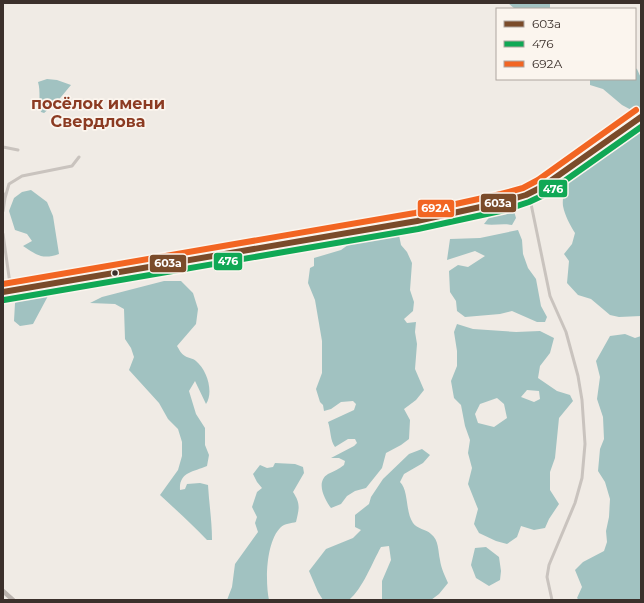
<svg xmlns="http://www.w3.org/2000/svg" width="644" height="603" font-family="Montserrat,sans-serif">
<style>
.water{fill:#a1c2c1;fill-rule:evenodd}
.lines{fill:none;stroke-linecap:round;stroke-linejoin:round}
.minor{stroke:#c9c3be;stroke-width:3}
.secondary{stroke:#bab3ae;stroke-width:4.5}
.bus-1-casing{stroke:#fbf5ee;stroke-width:9}
.bus-2-casing{stroke:#fbf5ee;stroke-width:9}
.bus-3-casing{stroke:#fbf5ee;stroke-width:9}
.bus-1{stroke:#7a4b2a;stroke-width:6}
.bus-2{stroke:#10a855;stroke-width:6}
.bus-3{stroke:#f26522;stroke-width:6}
.bus-dot{fill:#3b302b;stroke:#fbf5ee;stroke-width:1.5}
.labels{text-anchor:middle;dominant-baseline:central;stroke-width:3.5;stroke-linejoin:round;paint-order:stroke}
.district-label{font-size:16px;font-weight:bold;fill:#8c3b22;stroke:#fbf5ee}
.line-badge{stroke:#fbf5ee;stroke-width:1.5}
.badge-label{font-size:11px;text-anchor:middle;font-weight:bold;fill:#fff}
</style>
<rect width="100%" height="100%" fill="#f0ebe5"/>
<!-- water -->
<path class="water" d="M508 3H550V9H515Z
M635 68 637 69 641 78V110L635 112 622 105 603 89 590 85V79H635Z
M47 79 57 80 71 85 56 103 44 113 41 112C38 102 41 92 38 82Z
M641 124V316L619 317 610 315 591 299 578 295 567 283 569 261 564 254 572 244 575 233C570 225 565 216 563 206 562 198 565 193 562 184L602 153 607 156 611 153 613 148 612 144Z
M31 190 47 202 53 216 59 254C42 260 37 255 23 246L32 241 27 234 15 230 9 211 14 198 22 192Z
M504 211H514L516 218 512 225C502 223 493 226 484 224L491 215Z
M518 230 522 240 523 254 528 268 536 279 541 306 547 317 545 322H537L512 311 500 314 465 317 457 311 456 301 450 292 449 271 458 265 468 267 485 256 475 251 447 260 450 239 480 238Z
M399 235 401 245 407 252 412 263 410 290 414 302 413 311 404 319 407 323 416 322 415 332 417 344 415 369 424 390 416 400 404 409 410 420 409 439 401 445 386 453 382 468 366 488 355 491 347 496 341 504 331 508C325 500 315 482 328 474 334 471 339 469 344 465L345 461 339 458H331L354 446 357 443 355 439H348L335 447C330 440 331 431 328 422L354 410 356 404 353 401 341 402 331 409 324 411 323 405 320 402 316 389 322 373V341L315 300 308 283 310 268 314 266V258L341 250 348 245 370 239Z
M164 281H181L193 293 198 309 196 324 177 346C179 349 181 354 185 356 188 358 193 358 196 361 207 370 214 392 206 404L195 381 189 391 196 414 205 428V445L209 455 207 466C193 472 179 472 180 490L185 489 187 484 200 483 208 485C209 503 212 521 212 540H207C192 524 176 510 160 495L178 470 182 456V442L178 429 168 419 159 403 129 370 134 357 131 348 125 339 124 309 115 304 90 303 102 297Z
M42 293 48 296 33 324 20 326 14 321 15 303 18 299Z
M457 324 473 329 516 332 540 331 554 338 550 353 540 366 538 378 557 391 570 395 573 401 559 418 555 458 550 472V490L559 504 549 519 545 528 534 530 521 526 517 537 507 544 496 541 479 533 474 524 478 509 468 484 472 468 468 453 470 440 465 426 461 405 454 398 451 381 457 366V351L454 332ZM527 390 539 391 540 399 534 402 521 397ZM497 398 504 404 507 418 494 427 478 423 475 414 480 404Z
M625 334 635 338 641 336V600H579L577 598 582 587 575 570 583 562 604 551 607 542 606 531 609 517 610 499 605 482 598 471 600 449 604 439 603 417 597 399 600 377 596 361 610 336Z
M422 449 430 455 423 463 404 474 400 482C409 491 405 511 413 523 417 529 426 529 431 534 439 540 438 551 440 560 441 568 445 576 448 583L439 594 431 600H382V581L391 560 389 546 381 547C372 563 363 588 349 600H323L318 592 309 571 326 549 353 538 361 530 355 527V515L369 504 371 497 383 479 409 454Z
M275 463 295 464 303 467 304 473 293 492C301 504 299 509 296 522 292 523 284 524 281 527 266 541 265 581 269 600H227L232 587 235 564 258 532 255 523 257 517 252 507 257 492 262 488 257 482 253 474 260 465 267 468 273 467Z
M486 547 499 557 501 571 500 580 489 586 476 578 471 565 475 548Z"/>
<g class="lines">
<!-- minor -->
<path class="minor" d="M3 147 18 150
M530 192V199L550 296 566 332 578 376 582 400 585 444 582 478 575 503 549 565 547 577 552 600
M3 193 5 198 3 211
M5 198 9 184 22 176 72 166 79 157
M3 234 11 291"/>
<!-- secondary -->
<path class="secondary" d="M3 292 417 221 503 202 526 195 542 187 641 117
M3 591 13 600"/>
<!-- bus-1 casing -->
<g class="bus-1-casing">
<path id="bus-1" d="M3 292 417 221 503 202 526 195 542 187 641 117"/>
</g>
<!-- bus-2 casing -->
<g class="bus-2-casing">
<path id="bus-2" d="M4 300 418 229 505 210 529 202 546 194 641 127"/>
</g>
<!-- bus-3 casing -->
<g class="bus-3-casing">
<path id="bus-3" d="M3 284 415 213 501 194 523 188 538 180 636 110"/>
</g>
<!-- bus-1 -->
<use href="#bus-1" class="bus-1"/>
<!-- bus-2 -->
<use href="#bus-2" class="bus-2"/>
<!-- bus-3 -->
<use href="#bus-3" class="bus-3"/>
</g>
<!-- markers -->
<circle class="bus-dot" cx="115" cy="273" r="3.5"/>
<g class="labels">
<!-- district labels -->
<g class="district-label">
<text x="98" y="103">посёлок имени<tspan x="98" dy="18">Свердлова</tspan></text>
</g>
</g>
<g class="line-badge">
<rect x="538" y="179" width="30" height="19" rx="4" fill="#10a855"/>
<rect x="480" y="193" width="37" height="20" rx="4" fill="#7a4b2a"/>
<rect x="417" y="199" width="38" height="19" rx="4" fill="#f26522"/>
<rect x="213" y="252" width="30" height="19" rx="4" fill="#10a855"/>
<rect x="149" y="254" width="38" height="19" rx="4" fill="#7a4b2a"/>
</g>
<g class="badge-label">
<text x="553" y="193">476</text>
<text x="498" y="207">603а</text>
<text x="436" y="212">692А</text>
<text x="228" y="265">476</text>
<text x="168" y="267">603а</text>
</g>
<!-- border -->
<rect width="644" height="603" fill="none" stroke="#3b302b" stroke-width="8"/>
<!-- legend -->
<rect x="496" y="8" width="140" height="72" fill="#fbf5ee" stroke="#aea6a0"/>
<rect x="504" y="21" width="20" height="6" fill="#7a4b2a" stroke="#aea6a0"/>
<text x="532" y="28" font-size="12" fill="#3b302b">603а</text>
<rect x="504" y="41" width="20" height="6" fill="#10a855" stroke="#aea6a0"/>
<text x="532" y="48" font-size="12" fill="#3b302b">476</text>
<rect x="504" y="61" width="20" height="6" fill="#f26522" stroke="#aea6a0"/>
<text x="532" y="68" font-size="12" fill="#3b302b">692А</text>
</svg>
